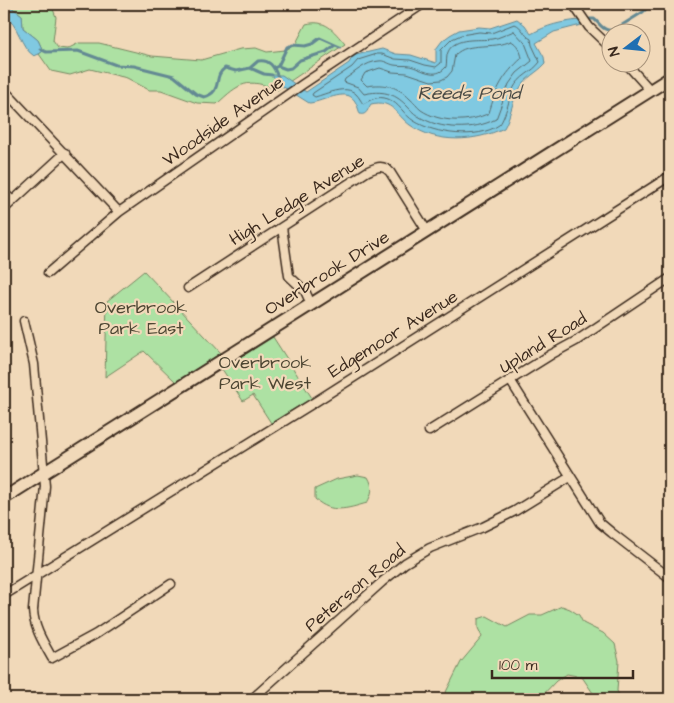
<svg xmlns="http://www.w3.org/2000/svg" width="674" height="703" font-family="'Architects Daughter',sans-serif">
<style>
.green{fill:#ade1a3;stroke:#748660}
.water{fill:#80c9e1;stroke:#648993}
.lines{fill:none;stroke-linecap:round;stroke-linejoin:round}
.shore{stroke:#576a6c;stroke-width:1}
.stream{stroke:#648993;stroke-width:3}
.street-casing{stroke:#3b2a1e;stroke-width:11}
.secondary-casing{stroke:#3b2a1e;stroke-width:15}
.street{stroke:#f1d9b9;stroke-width:8}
.secondary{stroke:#f1d9b9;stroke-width:11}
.labels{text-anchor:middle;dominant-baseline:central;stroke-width:4.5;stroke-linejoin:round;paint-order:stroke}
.street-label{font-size:18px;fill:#3b2a1e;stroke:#f1d9b9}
.park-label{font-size:18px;fill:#4c4532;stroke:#f1d9b9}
.water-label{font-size:19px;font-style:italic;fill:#494a45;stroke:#f1d9b9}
</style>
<rect width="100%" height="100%" fill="#f1d9b9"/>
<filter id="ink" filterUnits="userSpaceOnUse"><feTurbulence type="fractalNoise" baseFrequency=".02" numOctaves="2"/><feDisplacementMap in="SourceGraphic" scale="10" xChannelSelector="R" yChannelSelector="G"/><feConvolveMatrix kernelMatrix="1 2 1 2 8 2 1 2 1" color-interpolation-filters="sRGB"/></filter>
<g filter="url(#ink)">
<!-- green -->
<path class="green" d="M7 4H51L56 17 53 41 58 48 67 49 79 43H99L152 56 201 60 240 49 256 48 267 52 285 50 295 45 306 24C326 19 333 30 345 44L277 90C248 77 239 83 217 104L197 103 161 90H149L127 78 90 69 70 75 51 71 39 54 43 51 38 40 23 28 22 15Z
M144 271 221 353 176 382 144 351 105 377 107 301Z
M273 337 312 398 271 423 253 395 243 401 222 369Z
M358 475 368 477C374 487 372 494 367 503 346 509 332 514 315 499V489L337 479Z
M562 606 570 609 579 615 583 623 603 633 615 644 619 661 617 691 621 699H597L582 677 567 674 556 681 539 699H439L446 692 461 662 482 637 478 628V619L487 616 507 627 530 615H542Z"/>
<!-- water -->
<path class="water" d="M4 4H7L22 15 23 28 38 40 43 51 39 54 34 56C19 46 20 25 4 16Z
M517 19 525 25 531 34C547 25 561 22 579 20L581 25 554 32 536 43 544 57 545 64C537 73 526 77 520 88 512 100 511 116 504 128 475 142 437 144 410 125 396 115 393 99 371 104 368 108 367 116 360 114 358 108 356 100 351 97 342 90 319 103 309 103L282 86 272 75H282L306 92 349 63 352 58 356 55 382 49 396 54 411 55 436 63V49L442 41 450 35 459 30 479 27 490 28Z"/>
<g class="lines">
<!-- shore -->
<path class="shore" d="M515 24C523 27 524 36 531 39L532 45 540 62C532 73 520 75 513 89 510 97 504 121 499 125 477 140 435 134 414 121 404 115 399 103 388 99 377 95 371 100 363 104 361 101 359 97 356 94 346 84 326 94 315 97L312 95 313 93 352 67 358 60 377 54H382L395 59 410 60 425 65 436 67 441 63V50L452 39 461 35 479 32 491 33Z
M514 31 525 43 532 61 517 73 509 84 496 119C473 131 440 130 418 116 413 113 410 109 406 105 394 93 382 90 364 94L358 87 344 82 345 79C356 72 365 62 379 61 384 60 389 64 394 65 399 66 405 65 410 66 422 69 435 80 446 67 447 62 446 56 448 52 455 36 479 41 492 39 500 38 506 34 514 31Z
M511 41C517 43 521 52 522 58 503 75 496 89 489 113 470 123 440 123 421 110 417 107 414 102 410 99 398 86 384 83 367 86L361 80 365 73 380 68 392 72 407 73 431 81 441 80 447 77 452 71 455 55C468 41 493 50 511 41Z"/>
<!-- stream -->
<path class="stream" d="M590 19H594C601 25 604 32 614 30L643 12 651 4
M40 49 46 52 78 51 116 65 134 66 174 76 196 94 204 97C224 91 212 77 225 68L236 71 250 68 264 74 272 75
M278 66 286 69 291 68 300 60 326 52 335 45
M250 68 258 61C270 59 274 67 278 77
M274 68 278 66 287 47 293 45 305 46 312 44 320 38 340 47"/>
<!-- street casing -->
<g class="street-casing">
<path id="street" d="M573 4 589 27 612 49
M625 62 650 90
M4 90 119 212
M4 193 13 201
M4 209 65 153
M282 227 289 276 305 291 311 304
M48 273 119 212 303 84 423 4
M188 288 368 171C377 167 383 164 390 172L427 231
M24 321 34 364 45 486 33 610C34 628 43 642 52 658L96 634 171 584
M510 380 600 523 612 533 670 578
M429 431 552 354 576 341 670 278
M4 595 315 402 670 176
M252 699 382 582 405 563 430 548 483 527 515 511 570 477"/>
</g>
<!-- secondary casing -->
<g class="secondary-casing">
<path id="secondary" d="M4 498 670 78"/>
</g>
<!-- street -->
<use href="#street" class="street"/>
<!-- secondary -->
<use href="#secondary" class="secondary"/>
</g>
</g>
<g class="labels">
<!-- street labels -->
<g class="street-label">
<text transform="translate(223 121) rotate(-35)">Woodside Avenue</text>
<text transform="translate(297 200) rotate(-32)">High Ledge Avenue</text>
<text transform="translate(327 273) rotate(-32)">Overbrook Drive</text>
<text transform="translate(393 334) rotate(-32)">Edgemoor Avenue</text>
<text transform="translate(543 343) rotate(-32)">Upland Road</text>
<text transform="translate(355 588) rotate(-40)">Peterson Road</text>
</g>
<!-- park labels -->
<g class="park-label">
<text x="141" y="307">Overbrook<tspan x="141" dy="21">Park East</tspan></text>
<text x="265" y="362">Overbrook<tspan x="265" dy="21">Park West</tspan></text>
</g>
<!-- water labels -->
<g class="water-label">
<text x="469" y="93">Reeds Pond</text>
</g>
</g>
<!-- margin -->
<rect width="674" height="703" fill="none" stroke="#f1d9b9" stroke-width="20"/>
<rect x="10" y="10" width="654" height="683" fill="none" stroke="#3b2a1e" stroke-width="2" filter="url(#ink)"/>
<!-- north arrow -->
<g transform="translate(626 48) rotate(254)"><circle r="24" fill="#f1d9b9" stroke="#a8937b"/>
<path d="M0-4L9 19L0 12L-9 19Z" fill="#1f6fb2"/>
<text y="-8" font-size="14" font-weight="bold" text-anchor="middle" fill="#3b2a1e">N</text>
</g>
<!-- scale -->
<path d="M492 670v8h141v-8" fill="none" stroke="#3b2a1e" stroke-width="2.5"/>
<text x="499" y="670" font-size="15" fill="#3b2a1e" stroke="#f1d9b9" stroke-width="4" paint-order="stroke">100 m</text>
</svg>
